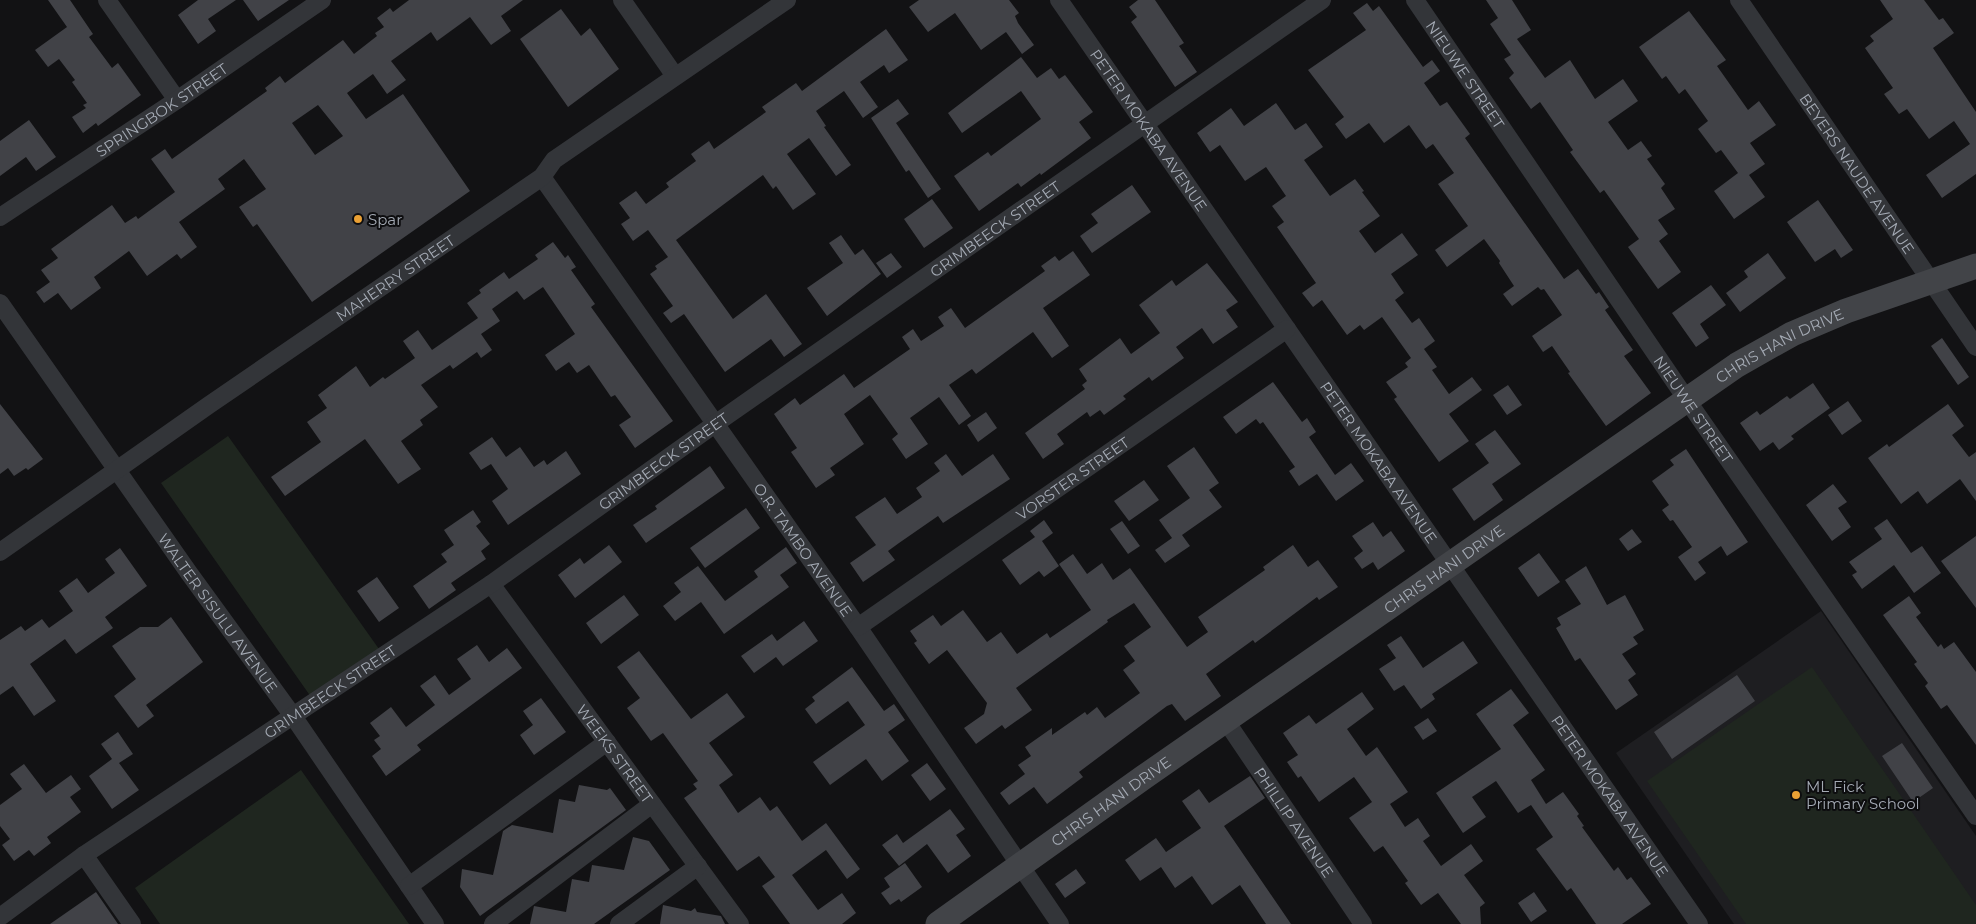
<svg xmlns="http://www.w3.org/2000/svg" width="1976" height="924" font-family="Montserrat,sans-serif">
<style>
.built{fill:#1e1e21}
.green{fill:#1f261f}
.building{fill:#414247;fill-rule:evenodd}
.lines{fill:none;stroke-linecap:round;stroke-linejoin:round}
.street{stroke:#333539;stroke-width:18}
.secondary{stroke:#424448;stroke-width:25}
.poi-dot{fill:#eaa034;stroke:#0d0d0f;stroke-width:2}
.labels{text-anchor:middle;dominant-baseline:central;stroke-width:4;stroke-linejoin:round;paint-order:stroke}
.street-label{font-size:15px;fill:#a4aab4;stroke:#0d0d0f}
.poi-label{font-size:15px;fill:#a4aab4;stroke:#0d0d0f;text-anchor:start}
</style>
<rect width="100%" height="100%" fill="#121214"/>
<!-- built -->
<path class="built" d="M1821 611 1976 836V924H1734L1616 753Z"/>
<!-- green -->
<path class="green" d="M228 436 379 649 311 697 161 483Z
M1812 667 1976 905V924H1746L1647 781Z
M301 770 409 924H160L135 888Z"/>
<!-- building -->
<path class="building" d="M48 0H70L93 34 89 37 112 68 118 63 141 95 98 126 96 123 83 133 72 117 86 108 83 105 87 103 72 82 75 80 59 59 48 67 35 50 67 27Z
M198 0H236L208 19 216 31 198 44 178 15Z
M243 0H289L258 21Z
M409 0H523L501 16 511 31 491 45 470 17 437 41 431 32 391 61 406 80 387 94 373 74 347 93 366 119 403 94 470 191 312 302 257 224 253 227 239 207 266 189 244 159 218 179 225 189 179 222 197 247 181 259 177 254 147 276 129 251 94 277 101 288 71 310 58 293 44 303 36 292 50 282 41 270 58 258 51 249 112 205 125 223 136 216 138 219 175 192 151 159 165 149 172 159 267 91 265 88 280 76 285 83 343 40 354 54 377 36 375 33 384 27 377 18 390 8 393 12ZM318 105 343 136 315 155 292 123Z
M919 0H1009L1019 13 1015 16 1018 23 1034 45 1022 54 1006 32 981 50 955 13 928 32 909 7Z
M1138 0H1155L1184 43 1179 46 1197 72 1175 87 1131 22 1137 17 1129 7Z
M1486 0H1512L1531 30 1517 39 1545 78 1570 60 1595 99 1623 79 1638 101 1608 122 1628 150 1641 141 1652 156 1647 159 1665 184 1661 188 1675 209 1658 220 1668 234 1659 241 1681 272 1658 289 1628 247 1639 239 1604 190 1600 193 1570 152 1573 150 1540 102 1531 109 1509 78 1514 73 1504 59 1511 55 1490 24 1498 18Z
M1880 0H1924L1939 20 1943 18 1954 33 1933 48 1976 112V174L1942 198 1926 175 1970 144 1954 121 1929 139 1907 109 1899 114 1884 94 1893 88 1865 48 1874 41 1870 36 1893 19Z
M1367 3 1373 11 1379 6 1423 67 1432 60 1440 71 1424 83 1440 106 1447 102 1470 134 1465 138 1564 279 1578 269 1596 294 1599 292 1609 307 1605 310 1633 350 1624 356 1651 393 1606 426 1568 373 1570 372 1552 346 1543 352 1532 336 1562 315 1544 289 1541 290 1538 287 1512 306 1503 294 1514 286 1499 263 1500 261 1484 239 1447 267 1435 250 1468 226 1438 184 1454 173 1433 144 1426 149 1409 125 1384 143 1369 123 1346 139 1335 124 1344 117 1308 70 1366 30 1353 13Z
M561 9 581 36 590 28 619 69 568 107 520 39Z
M1689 11 1726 60 1717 66 1748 110 1759 101 1776 125 1750 143 1765 164 1749 175 1765 197 1734 219 1714 191 1738 173 1721 150 1716 153 1698 129 1708 121 1685 89 1679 94 1666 76 1662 79 1639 47Z
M886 29 908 60 889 73 884 65 860 82 878 107 863 118 844 91 816 111 826 126 824 127 851 165 836 176 809 138 787 154 816 194 793 210 776 186 773 189 763 175 676 240 733 319 766 294 802 344 784 357 771 339 725 372 684 314 671 323 663 313 673 306 650 274 657 269 655 266 668 257 648 230 633 241 621 224 630 218 619 203 636 191 646 204 669 187 666 183 696 161 691 154 709 141 714 149 766 112 762 107 796 83 802 91Z
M1021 57 1037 78 1051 68 1059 79 1065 75 1093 112 1079 122 1091 138 1041 175 1040 173 1021 187 1018 183 979 211 954 176 988 152 991 156 1041 119 1021 91 962 133 948 113Z
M898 99 909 114 896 123 941 189 928 198 909 170 906 172 871 118Z
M1276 103 1295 130 1306 123 1323 147 1304 160 1330 196 1355 179 1364 191 1362 192 1380 216 1359 231 1375 253 1402 233 1418 255 1391 274 1404 293 1395 300 1412 323 1419 318 1435 341 1424 349 1437 367 1432 370 1449 394 1472 377 1482 390 1449 414 1469 441 1439 462 1394 399 1397 397 1386 382 1408 367 1405 363 1411 358 1382 317 1364 330 1360 325 1347 335 1322 300 1313 307 1302 293 1316 283 1277 227 1284 222 1272 206 1286 196 1266 167 1245 181 1220 145 1210 152 1197 133 1231 108 1244 126Z
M29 120 56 157 36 171 26 157 0 176V141Z
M1132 185 1151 212 1092 253 1080 236 1098 223 1091 214Z
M932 199 953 228 924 248 904 219Z
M1818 200 1853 250 1841 258 1835 249 1815 262 1787 222Z
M841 235 855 255 863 249 881 274 827 316 807 288 843 263 829 243Z
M553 242 565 258 568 255 576 267 571 270 595 304 591 307 673 421 635 448 619 425 631 417 615 395 611 397 589 365 577 373 569 362 556 371 545 355 575 334 543 287 524 300 517 291 492 309 500 321 481 334 492 350 481 358 477 352 453 369 450 365 421 385 438 407 420 420 423 425 401 441 421 469 398 484 365 439 285 496 271 477 321 442 307 422 327 408 318 395 356 366 370 387 383 377 385 379 415 358 403 341 418 330 432 350 478 318 467 303 481 293 479 290 504 272 509 279 538 259 535 255Z
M1073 251 1090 275 1043 308 1069 346 1052 358 1033 332 976 374 972 369 949 385 971 416 959 425 939 397 910 418 928 444 906 459 892 439 898 434 870 395 844 414 864 444 830 468 835 475 816 488 791 452 797 448 774 414 795 398 800 405 844 374 854 388 910 349 902 337 913 329 921 341 944 326 938 317 951 308 965 328 1045 271 1041 266 1055 256 1059 261Z
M891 253 902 267 887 278 876 263Z
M1768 253 1786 278 1740 312 1726 293 1748 277 1744 271Z
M1207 263 1238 302 1226 310 1238 327 1213 344 1202 328 1176 347 1184 358 1152 381 1149 377 1123 396 1126 399 1104 415 1100 410 1090 417 1087 412 1057 434 1064 444 1043 459 1025 433 1085 389 1082 385 1087 381 1079 369 1120 338 1131 354 1160 333 1139 305 1172 280 1176 286Z
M1711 285 1726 305 1700 324 1709 338 1696 347 1672 313Z
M1942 338 1969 377 1958 385 1931 346Z
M1273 382 1302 422 1307 418 1316 432 1309 437 1335 475 1351 463 1364 481 1336 501 1317 474 1299 486 1289 471 1295 467 1263 422 1260 424 1256 419 1236 434 1223 417Z
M1813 383 1830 408 1791 436 1794 439 1779 450 1773 442 1760 451 1740 423 1757 411 1760 415 1787 396 1790 399Z
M1508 385 1522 405 1507 415 1493 395Z
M1848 401 1862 421 1842 435 1828 415Z
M0 404 43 459 28 470 26 468 14 476 8 468 0 474Z
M1948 404 1964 426 1952 435 1969 457 1976 452V501L1960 479 1927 504 1918 491 1901 504 1868 458 1887 444 1889 447Z
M986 412 997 428 978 442 967 425Z
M1495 430 1521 464 1492 484 1503 500 1474 521 1452 489 1489 463 1475 444Z
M492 437 506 457 520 447 534 467 544 460 547 465 566 451 581 474 508 525 492 501 508 489 491 464 481 470 469 453Z
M1194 447 1219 483 1209 490 1222 507 1182 535 1190 546 1165 563 1155 550 1172 538 1159 520 1190 498 1167 466Z
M1686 449 1748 542 1727 556 1721 546 1698 562 1706 573 1695 581 1678 557 1692 547 1673 520 1670 521 1662 510 1669 505 1652 481 1674 465 1670 460Z
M946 454 962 476 993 454 1010 479 943 523 938 516 899 543 888 551 895 560 863 582 850 563 876 545 855 517 885 497 897 514 922 497 916 488 940 471 934 463Z
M710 466 725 488 646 543 633 525 657 509 655 506Z
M1144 480 1159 500 1129 521 1114 501Z
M1833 484 1847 502 1838 508 1851 527 1832 541 1806 505Z
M746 508 760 528 705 568 690 548Z
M473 510 481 522 476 526 490 544 481 551 486 559 451 583 456 590 429 609 413 586 447 562 441 554 454 545 444 530Z
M1887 519 1911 553 1922 546 1941 573 1914 593 1894 565 1862 589 1852 575 1857 572 1849 562 1882 539 1874 528Z
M1044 520 1053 533 1042 541 1059 566 1044 577 1039 571 1020 585 1002 560 1035 537 1030 531Z
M1122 521 1140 546 1128 554 1110 529Z
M1373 522 1383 537 1391 531 1405 551 1378 570 1373 562 1362 569 1354 558 1363 551 1352 536Z
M1632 529 1642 542 1628 551 1619 539Z
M1976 536V608L1941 561Z
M609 545 622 562 575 598 558 575 580 558 584 564Z
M1293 545 1308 567 1318 560 1338 587 1319 600 1317 597 1255 643 1253 640 1206 674 1221 696 1185 721 1172 704 1167 706 1079 772 1083 777 1047 804 1034 787 1009 805 1000 793 1025 774 1018 765 1031 756 1025 747 1052 728V735L1085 712 1087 715 1097 707 1105 718 1140 693 1123 670 1135 661 1124 646 1151 627 1134 603 1107 620 1108 622 1016 688 1032 710 1005 729 1002 725 976 744 964 728 984 714 987 703 947 650 929 664 914 643 917 641 910 631 933 615 941 626 963 610 987 642 1001 632 1017 654 1047 633 1050 638 1091 610 1059 564 1073 554 1087 574 1102 563 1113 580 1130 568 1187 647 1208 632 1198 617 1265 570 1263 567Z
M786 547 797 563 780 575 789 587 724 634 701 602 675 621 663 606 681 592 674 583 698 566 725 601 758 577 754 571Z
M120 548 147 586 105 617 113 628 76 654 65 639 30 664 56 701 34 716 13 686 0 695V640L21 626 25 631 42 619 49 628 73 611 59 591 77 578 88 593 115 573 105 559Z
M1539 553 1560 582 1538 597 1518 568Z
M1586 566 1607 605 1625 595 1644 630 1633 637 1638 644 1622 654 1636 674 1628 680 1638 695 1616 710 1580 658 1575 661 1556 628 1561 625 1557 618 1581 604 1565 580Z
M377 577 399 608 379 622 357 591Z
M624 595 639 615 601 644 586 623Z
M1909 596 1921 613 1916 617 1938 647 1941 644 1944 649 1954 642 1976 672V745L1947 705 1941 709 1925 686 1928 683 1914 664 1917 662 1883 615Z
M171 617 203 662 146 705 154 716 138 728 114 696 136 679 112 646 140 627H158Z
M804 621 818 641 783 666 776 657 754 673 741 656 772 634 777 641Z
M1401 636 1423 668 1463 641 1478 663 1432 694 1435 699 1421 709 1404 685 1394 691 1379 669 1396 658 1387 645Z
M477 645 489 662 507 648 522 668 417 745 421 750 386 776 372 756 381 749 374 740 380 736 370 723 391 707 406 727 435 705 420 686 435 675 449 695 471 679 457 659Z
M639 651 691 719 727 693 745 717 709 743 733 775 719 785 738 813 760 797 770 811 777 806 802 841 826 823 860 869 847 879 826 850 792 875 818 910 842 893 856 913 842 924H790L762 886 775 877 759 856 737 871 684 798 697 789 693 784 698 781 663 733 651 741 627 708 640 698 617 667Z
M852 667 884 711 894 704 905 720 888 732 909 761 882 781 866 759 830 785 813 762 865 725 848 701 816 724 805 709 815 701 812 697Z
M1737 675 1755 701 1672 759 1654 732Z
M1511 689 1529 713 1513 725 1545 770 1531 780 1546 804 1563 792 1579 814 1577 816 1584 826 1582 827 1614 871 1618 867 1627 880 1631 877 1651 904 1622 924H1596L1571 888 1567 891 1536 849 1553 837 1531 805 1518 813 1496 781 1472 797 1486 817 1463 833 1436 793 1501 749 1476 714Z
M1362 692 1374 709 1347 729 1366 756 1377 747 1408 792 1390 804 1405 827 1418 818 1430 836 1423 841 1441 866 1471 844 1483 861 1464 875 1485 903 1480 907 1481 924H1461L1438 893 1421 905 1405 883 1408 881 1383 846 1374 852 1349 818 1372 802 1354 777 1319 802 1301 776 1298 778 1287 762 1298 755 1283 733 1309 715 1316 724Z
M541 698 566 732 534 755 520 735 533 725 523 711Z
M1428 718 1437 731 1423 740 1414 727Z
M118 732 133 754 119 763 139 790 112 809 89 776 112 759 101 744Z
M1902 743 1933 788 1913 802 1882 756Z
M927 763 946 789 930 801 911 775Z
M24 764 46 793 71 775 81 789 70 797 81 812 47 837 51 843 34 856 29 850 14 861 2 845 10 839 0 826V805L22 789 10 774Z
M1250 776 1265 798 1224 826 1291 924H1266L1240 885 1212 905 1192 876 1175 888 1161 867 1140 881 1125 860 1156 838 1166 852 1201 828 1182 801 1199 789 1209 803Z
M579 785 607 790 610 788 626 810 480 916 460 887 462 869 493 875 503 831 512 825 553 833 559 799 575 802Z
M950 809 965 829 956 835 971 856 948 873 927 844 899 866 882 845 897 834 903 843Z
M633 837 649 841 670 870 594 924H530L534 906 566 912 572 879 589 882 592 865 624 870Z
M905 863 922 887 901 902 899 899 890 905 881 893 890 887 884 878Z
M1076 869 1086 883 1065 898 1055 884Z
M96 892 118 924H50Z
M1534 892 1547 911 1531 922 1518 903Z
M663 905 691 911 695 908 697 912 721 916 725 924H660Z"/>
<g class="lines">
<!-- street -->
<g class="street">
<path d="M107 0 177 100"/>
<path d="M622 0 675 76"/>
<path id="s1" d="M1059 0 1699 924"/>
<path id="s2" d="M1415 0 1687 400 1976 816"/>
<path id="s3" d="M1739 0 1976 347"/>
<path id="s4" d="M542 177 858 627 1060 924"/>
<path id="s5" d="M0 217 177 100 322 0"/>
<path id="s6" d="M0 303 189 573 293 716 435 924"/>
<path id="s7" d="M0 552 209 405 542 177 554 160 787 0"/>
<path id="s8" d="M491 584 740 924"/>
<path id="s9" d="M858 627 1287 329"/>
<path id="s10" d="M1226 721 1363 924"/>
<path d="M84 855 132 924"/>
<path d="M409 886 607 742"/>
<path id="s11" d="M0 917 84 855 491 584 715 424 1322 0"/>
<path d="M493 924 652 804"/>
<path d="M619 924 698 866"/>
</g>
<!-- secondary -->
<path class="secondary" id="s12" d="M938 924 1144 777 1737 365 1792 334 1846 311 1976 266"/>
</g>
<!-- markers -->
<g class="poi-dot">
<circle cx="358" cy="219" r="5"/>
<circle cx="1796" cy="795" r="5"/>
</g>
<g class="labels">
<!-- street labels -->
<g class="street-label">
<text stroke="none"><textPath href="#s2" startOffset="90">NIEUWE STREET</textPath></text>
<text stroke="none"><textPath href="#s5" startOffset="194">SPRINGBOK STREET</textPath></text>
<text stroke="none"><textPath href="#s1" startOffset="158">PETER MOKABA AVENUE</textPath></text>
<text stroke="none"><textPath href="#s3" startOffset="210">BEYERS NAUDE AVENUE</textPath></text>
<text stroke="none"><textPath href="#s11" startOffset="1210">GRIMBEECK STREET</textPath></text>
<text stroke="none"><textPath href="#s7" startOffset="481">MAHERRY STREET</textPath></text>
<text stroke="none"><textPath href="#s12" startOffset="1022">CHRIS HANI DRIVE</textPath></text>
<text stroke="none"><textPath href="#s2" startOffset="495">NIEUWE STREET</textPath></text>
<text stroke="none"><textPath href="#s11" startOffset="805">GRIMBEECK STREET</textPath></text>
<text stroke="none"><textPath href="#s1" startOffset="562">PETER MOKABA AVENUE</textPath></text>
<text stroke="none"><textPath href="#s9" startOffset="261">VORSTER STREET</textPath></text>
<text stroke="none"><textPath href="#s4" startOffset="455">O.R. TAMBO AVENUE</textPath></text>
<text stroke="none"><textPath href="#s12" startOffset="618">CHRIS HANI DRIVE</textPath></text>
<text stroke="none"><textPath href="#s6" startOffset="379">WALTER SISULU AVENUE</textPath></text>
<text stroke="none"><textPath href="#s11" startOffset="400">GRIMBEECK STREET</textPath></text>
<text stroke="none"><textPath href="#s8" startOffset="210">WEEKS STREET</textPath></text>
<text stroke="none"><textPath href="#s1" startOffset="968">PETER MOKABA AVENUE</textPath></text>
<text stroke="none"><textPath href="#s12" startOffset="212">CHRIS HANI DRIVE</textPath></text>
<text stroke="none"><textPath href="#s10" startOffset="122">PHILLIP AVENUE</textPath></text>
</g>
<!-- poi labels -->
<g class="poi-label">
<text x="368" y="219">Spar</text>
<text x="1806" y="786">ML Fick<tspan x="1806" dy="17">Primary School</tspan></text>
</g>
</g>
</svg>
